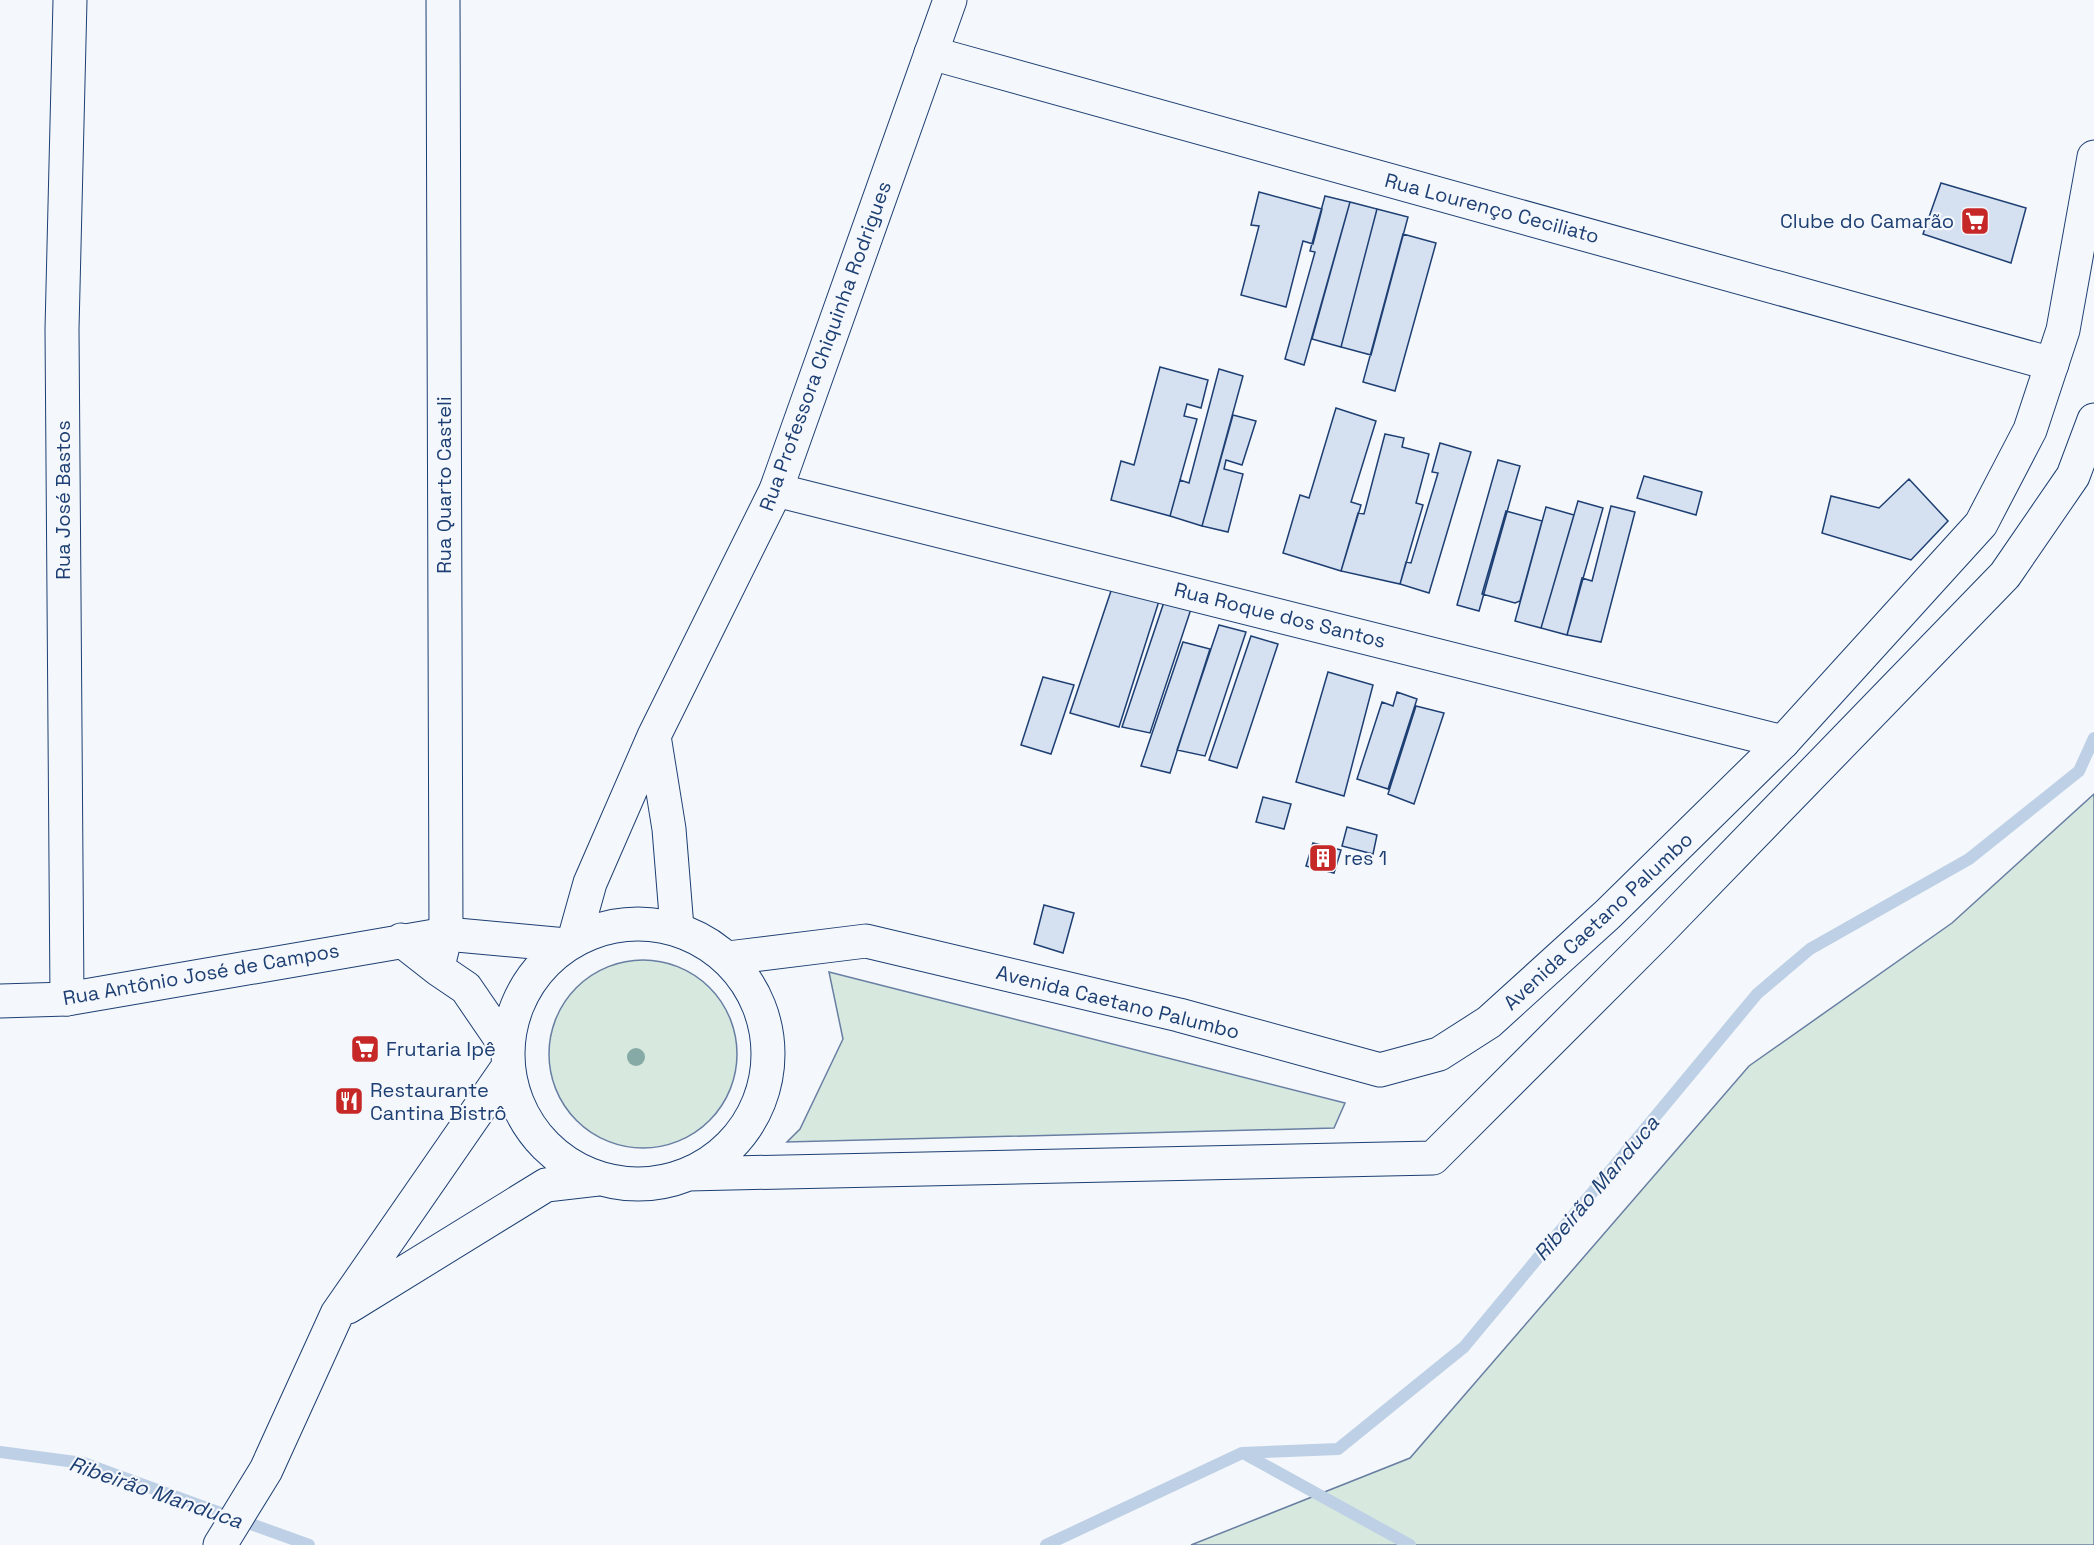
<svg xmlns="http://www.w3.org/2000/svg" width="2094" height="1545" font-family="'Space Grotesk',sans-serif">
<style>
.green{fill:#d7e8df;stroke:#687fa3;stroke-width:1.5}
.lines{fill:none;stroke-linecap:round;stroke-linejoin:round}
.stream{stroke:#bed0e5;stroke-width:12}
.building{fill:#d5e0f0;stroke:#1d3f73;stroke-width:1.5}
.street-casing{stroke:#1d3f73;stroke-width:35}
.secondary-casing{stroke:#1d3f73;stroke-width:35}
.primary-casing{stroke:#1d3f73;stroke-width:35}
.street{stroke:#f4f7fb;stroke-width:33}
.secondary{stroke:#f4f7fb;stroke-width:33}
.primary{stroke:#f4f7fb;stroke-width:33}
.tree{fill:#86aba6}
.labels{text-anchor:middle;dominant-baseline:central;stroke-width:4.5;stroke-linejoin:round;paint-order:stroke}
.street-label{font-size:20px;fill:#1d3f73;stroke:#f4f7fb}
.poi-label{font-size:20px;fill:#1d3f73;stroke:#f4f7fb;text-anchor:start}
.water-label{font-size:21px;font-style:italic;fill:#1d3f73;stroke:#f4f7fb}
</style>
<rect width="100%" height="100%" fill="#f4f7fb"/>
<!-- green -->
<path class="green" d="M2094 794V1545H1191L1410 1458 1749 1066 1952 923Z
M549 1054a94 94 0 1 1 188 0a94 94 0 1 1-188 0Z
M829 972 1345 1103 1334 1128 787 1142 800 1129 843 1039Z"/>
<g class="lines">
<!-- stream -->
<path class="stream" d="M0 1452 83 1463 309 1545
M1243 1453 1410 1545
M1046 1545 1242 1453 1338 1449 1464 1347 1757 994 1810 949 1969 859 2079 771 2094 738"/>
</g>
<!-- building -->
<path class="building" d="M1941 183 2026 208 2011 263 1923 234Z
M1259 192 1322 209 1313 244 1303 241 1286 307 1241 295 1259 226 1251 225Z
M1325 196 1350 202 1304 365 1285 359 1315 252 1310 251Z
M1350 202 1377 209 1341 347 1312 339Z
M1377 209 1408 217 1371 355 1341 347Z
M1403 234 1436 243 1395 391 1363 382Z
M1160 367 1208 380 1201 408 1187 404 1184 416 1197 419 1170 516 1111 500 1121 461 1134 465Z
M1219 369 1243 376 1202 526 1170 516 1180 480 1189 483Z
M1336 408 1376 421 1351 502 1361 505 1341 571 1283 553 1300 495 1309 498Z
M1233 415 1256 421 1242 465 1226 460 1224 469 1243 474 1228 532 1202 526Z
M1385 434 1404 438 1402 447 1429 454 1416 503 1423 505 1400 584 1341 571 1358 513 1364 514Z
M1440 443 1471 452 1429 593 1400 584 1406 562 1411 563 1438 473 1432 472Z
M1498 460 1520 466 1479 611 1457 605Z
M1644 476 1702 492 1696 515 1637 498Z
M1909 479 1948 521 1911 560 1822 533 1831 496 1879 508Z
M1578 501 1603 508 1567 635 1541 628Z
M1611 506 1635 512 1601 642 1567 635 1582 578 1592 581Z
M1546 507 1574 515 1541 628 1515 621Z
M1506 511 1542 521 1520 601 1515 603 1482 594Z
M1112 588 1159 601 1119 727 1070 713Z
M1164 602 1191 609 1150 733 1122 727Z
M1219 625 1246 632 1205 756 1177 750Z
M1251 636 1278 644 1237 768 1209 760Z
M1183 642 1210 649 1170 773 1141 766Z
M1328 672 1373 685 1344 796 1296 782Z
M1043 677 1074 685 1051 754 1021 745Z
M1397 692 1417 699 1388 789 1357 779 1382 702 1393 706Z
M1416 706 1444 713 1414 804 1388 794Z
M1263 797 1291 804 1284 829 1256 822Z
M1347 827 1377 835 1373 854 1342 846Z
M1313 843 1341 850 1334 873 1306 866Z
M1044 905 1074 913 1063 953 1034 944Z"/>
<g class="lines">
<!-- street casing -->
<g class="street-casing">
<path id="street" d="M931 53 2052 364
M776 490 1783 742
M439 962 446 934 443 0
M67 999 62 329 70 0"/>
</g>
<!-- secondary casing -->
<g class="secondary-casing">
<path id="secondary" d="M654 736 669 829 677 928
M574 940 590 883 654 736 776 490 950 0"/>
</g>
<!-- primary casing -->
<g class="primary-casing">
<path id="primary" d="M508 1054a130 130 0 1 1 260 0a130 130 0 1 1-260 0Z
M401 940 438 969 466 988 507 1048
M728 958 866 941 1179 1015 1380 1070 1439 1054 1489 1022 1608 914 1783 742 1981 524 2030 430 2063 330 2094 157
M0 1001 67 999 446 934 566 945
M688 1174 1433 1158 1656 935 2005 575 2073 476 2094 420
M348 1307 546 1185 598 1179
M220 1545 266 1470 337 1314 508 1067"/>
</g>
<!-- street -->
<use href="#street" class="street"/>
<!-- secondary -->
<use href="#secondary" class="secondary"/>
<!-- primary -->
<use href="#primary" class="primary"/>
</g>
<!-- trees -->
<circle class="tree" cx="636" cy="1057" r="9"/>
<!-- icons -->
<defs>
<g id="supermarket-square" transform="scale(1.5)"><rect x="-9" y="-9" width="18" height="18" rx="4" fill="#c62828" stroke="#f4f7fb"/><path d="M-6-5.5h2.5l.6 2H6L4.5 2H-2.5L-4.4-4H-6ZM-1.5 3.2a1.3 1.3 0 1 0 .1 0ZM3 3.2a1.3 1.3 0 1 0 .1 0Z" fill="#fff"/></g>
<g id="building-square" transform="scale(1.5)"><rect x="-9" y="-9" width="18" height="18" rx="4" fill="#c62828" stroke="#f4f7fb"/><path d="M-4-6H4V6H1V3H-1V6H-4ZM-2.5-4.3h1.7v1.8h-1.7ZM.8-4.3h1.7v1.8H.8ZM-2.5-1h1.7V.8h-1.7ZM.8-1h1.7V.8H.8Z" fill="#fff"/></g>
<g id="restaurant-square" transform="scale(1.5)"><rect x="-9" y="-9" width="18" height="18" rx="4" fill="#c62828" stroke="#f4f7fb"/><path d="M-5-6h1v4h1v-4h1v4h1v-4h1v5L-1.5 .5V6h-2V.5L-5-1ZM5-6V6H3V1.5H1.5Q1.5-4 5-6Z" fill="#fff"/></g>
</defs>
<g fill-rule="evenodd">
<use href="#supermarket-square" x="1975" y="221"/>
<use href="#building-square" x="1323" y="858"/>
<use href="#supermarket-square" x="365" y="1049"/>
<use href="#restaurant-square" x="349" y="1101"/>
</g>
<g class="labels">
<!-- street labels -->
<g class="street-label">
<text transform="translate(1492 208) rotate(15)">Rua Lourenço Ceciliato</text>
<text transform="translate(825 346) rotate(-70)">Rua Professora Chiquinha Rodrigues</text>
<text transform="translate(444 485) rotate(-90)">Rua Quarto Casteli</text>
<text transform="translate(63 500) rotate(-90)">Rua José Bastos</text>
<text transform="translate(1280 615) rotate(14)">Rua Roque dos Santos</text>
<text transform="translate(1598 921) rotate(-43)">Avenida Caetano Palumbo</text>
<text transform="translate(201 974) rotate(-10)">Rua Antônio José de Campos</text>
<text transform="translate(1118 1002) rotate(14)">Avenida Caetano Palumbo</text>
</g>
<!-- poi labels -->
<g class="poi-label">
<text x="1954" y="221" text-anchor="end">Clube do Camarão</text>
<text x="1344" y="858">res 1</text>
<text x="386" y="1049">Frutaria Ipê</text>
<text x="370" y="1090">Restaurante<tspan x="370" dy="23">Cantina Bistrô</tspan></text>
</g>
<!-- water labels -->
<g class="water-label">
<text transform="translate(1596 1188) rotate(-50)">Ribeirão Manduca</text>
<text transform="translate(156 1492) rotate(19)">Ribeirão Manduca</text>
</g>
</g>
</svg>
